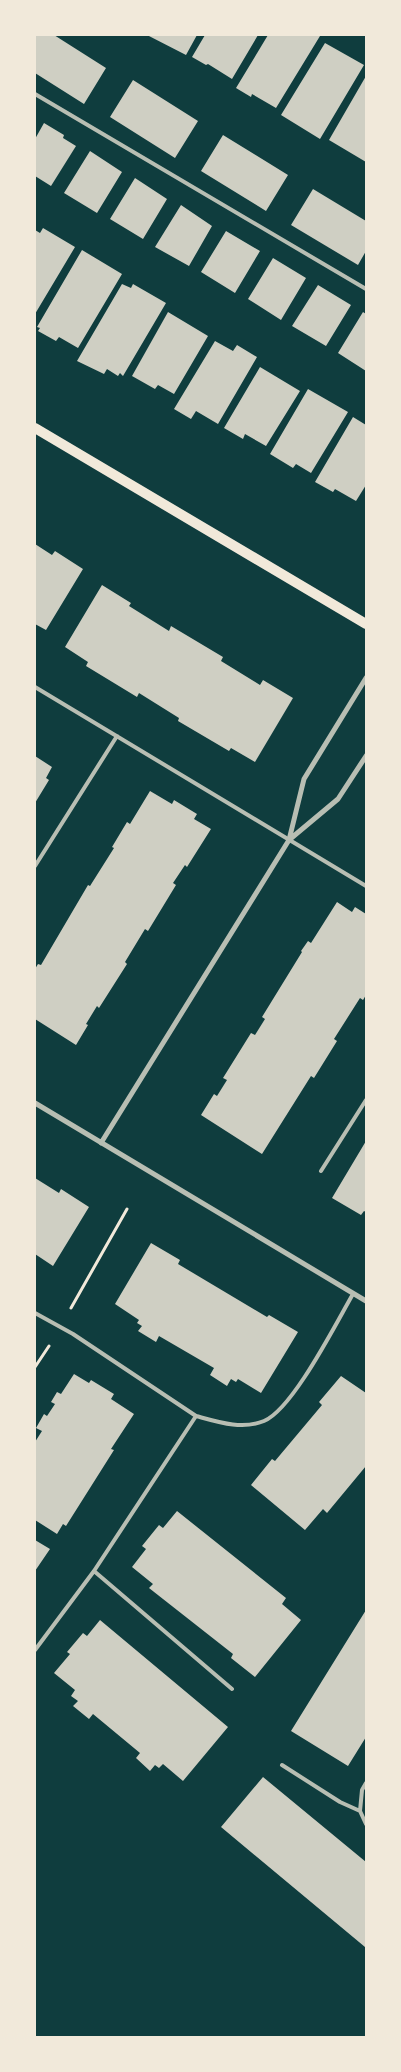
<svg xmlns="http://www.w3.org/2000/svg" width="401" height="2072" font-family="Quicksand,sans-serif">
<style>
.building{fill:#cfcfc3}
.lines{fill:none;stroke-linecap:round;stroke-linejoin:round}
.path{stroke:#f1e9da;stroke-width:3}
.service{stroke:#b8beb3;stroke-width:4}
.minor{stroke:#b8beb3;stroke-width:5}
.secondary{stroke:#f1e9da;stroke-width:10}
</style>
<rect width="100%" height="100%" fill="#0f3d3e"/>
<!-- building -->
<path class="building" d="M35 35H54L106 68 84 104 35 73Z
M147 35H197L186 55Z
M205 35H258L232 79 208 64 206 65 192 57Z
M268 35 320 36 276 108 252 94 251 97 236 88Z
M325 43 364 65 320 139 281 115Z
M366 76V162L329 140Z
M133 80 198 121 175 158 110 117Z
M44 123 64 135 63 138 76 146 51 186 35 176V139Z
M223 135 288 175 266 211 201 171Z
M90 151 122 172 97 213 64 193Z
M135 178 167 199 143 239 110 219Z
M313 189 366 221V251L358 265 291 225Z
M181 205 212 226 189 266 155 247Z
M43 228 75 247 35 314V230L40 233Z
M226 231 260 251 235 293 201 272Z
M82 250 122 274 78 348 59 337 56 341 38 331 40 328 37 327Z
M273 258 306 278 281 320 248 299Z
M122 284 131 288 133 284 166 303 123 376 120 373 118 376 107 369 104 374 77 361Z
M318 285 351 305 326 346 292 326Z
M168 312 208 336 174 394 158 385 155 389 132 376Z
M363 312 366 314V371L338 353Z
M215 341 233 351 237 345 257 357 218 424 196 411 191 419 174 409Z
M260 367 300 391 266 446 245 434 243 439 224 428Z
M308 389 348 412 311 473 296 464 293 468 270 454Z
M353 417 366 425V485L356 501 335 489 333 492 315 482Z
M35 544 52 555 55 551 83 569 46 630 35 624Z
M102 585 131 603 129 606 169 631 171 626 223 657 221 661 260 685 263 680 293 698 255 762 231 748 229 751 178 721 179 718 139 693 137 697 86 666 88 662 65 647Z
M35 756 52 767 46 778 49 780 35 803Z
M150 791 172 804 174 800 197 814 194 819 211 829 187 867 185 865 173 883 176 885 148 931 145 929 125 962 127 964 99 1008 97 1006 86 1024 88 1025 76 1045 35 1019V969L38 964 41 965 88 885 90 886 114 848 112 847 127 822 130 824Z
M337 902 352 912 355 907 366 914V995L363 1000 360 998 334 1039 337 1041 314 1078 311 1076 262 1154 201 1115 214 1094 217 1096 227 1080 223 1078 251 1033 255 1035 265 1019 262 1017 302 952 301 951 308 941 311 943Z
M366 1141V1212L364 1211 361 1215 332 1198Z
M35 1178 59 1193 61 1189 89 1207 53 1266 35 1254Z
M151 1243 180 1260 178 1264 267 1317 269 1315 298 1332 261 1393 238 1379 236 1382 231 1379 227 1386 210 1375 214 1368 159 1336 156 1342 138 1331 142 1326 137 1323 139 1320 115 1304Z
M74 1374 89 1383 91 1380 114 1394 111 1399 134 1414 111 1449 114 1450 66 1526 63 1524 57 1534 35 1520V1442L42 1431 36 1428 44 1414 47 1416 55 1404 51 1402 57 1392 61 1394Z
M341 1376 366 1393V1466L327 1513 323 1509 305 1530 251 1485 272 1459 275 1461 322 1405 319 1402Z
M177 1511 286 1598 282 1604 301 1620 255 1677 231 1658 233 1654 149 1588 153 1584 132 1567 146 1549 142 1546 159 1525 163 1528Z
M35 1540 50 1549 35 1571Z
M366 1610V1737L348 1766 291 1731Z
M100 1620 228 1727 183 1781 163 1764 159 1768 155 1765 150 1771 136 1758 140 1753 93 1714 89 1719 73 1706 78 1701 71 1696 75 1690 54 1673 70 1654 67 1652 83 1633 87 1636Z
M263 1777 366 1862 365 1947 221 1827Z"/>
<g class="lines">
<!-- path -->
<path class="path" d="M71 1308 127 1209
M35 1367 49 1346"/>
<!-- service -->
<path class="service" d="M35 94 366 289
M35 687 366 886
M35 866 117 736
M321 1171 366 1100
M35 1313 73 1334 196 1416C218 1422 242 1430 264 1421 293 1409 336 1323 353 1294
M94 1571 232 1689
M35 1650 94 1571 196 1416
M282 1765 340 1802 360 1811 366 1824
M360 1811 362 1790 366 1783"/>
<!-- minor -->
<path class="minor" d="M289 840 338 799 366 756
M35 1103 366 1301
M101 1143 289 840 304 779 366 678"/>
<!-- secondary -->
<path class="secondary" d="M35 428 366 624"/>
</g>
<!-- border -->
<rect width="401" height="2072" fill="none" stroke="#f1e9da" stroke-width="72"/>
</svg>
